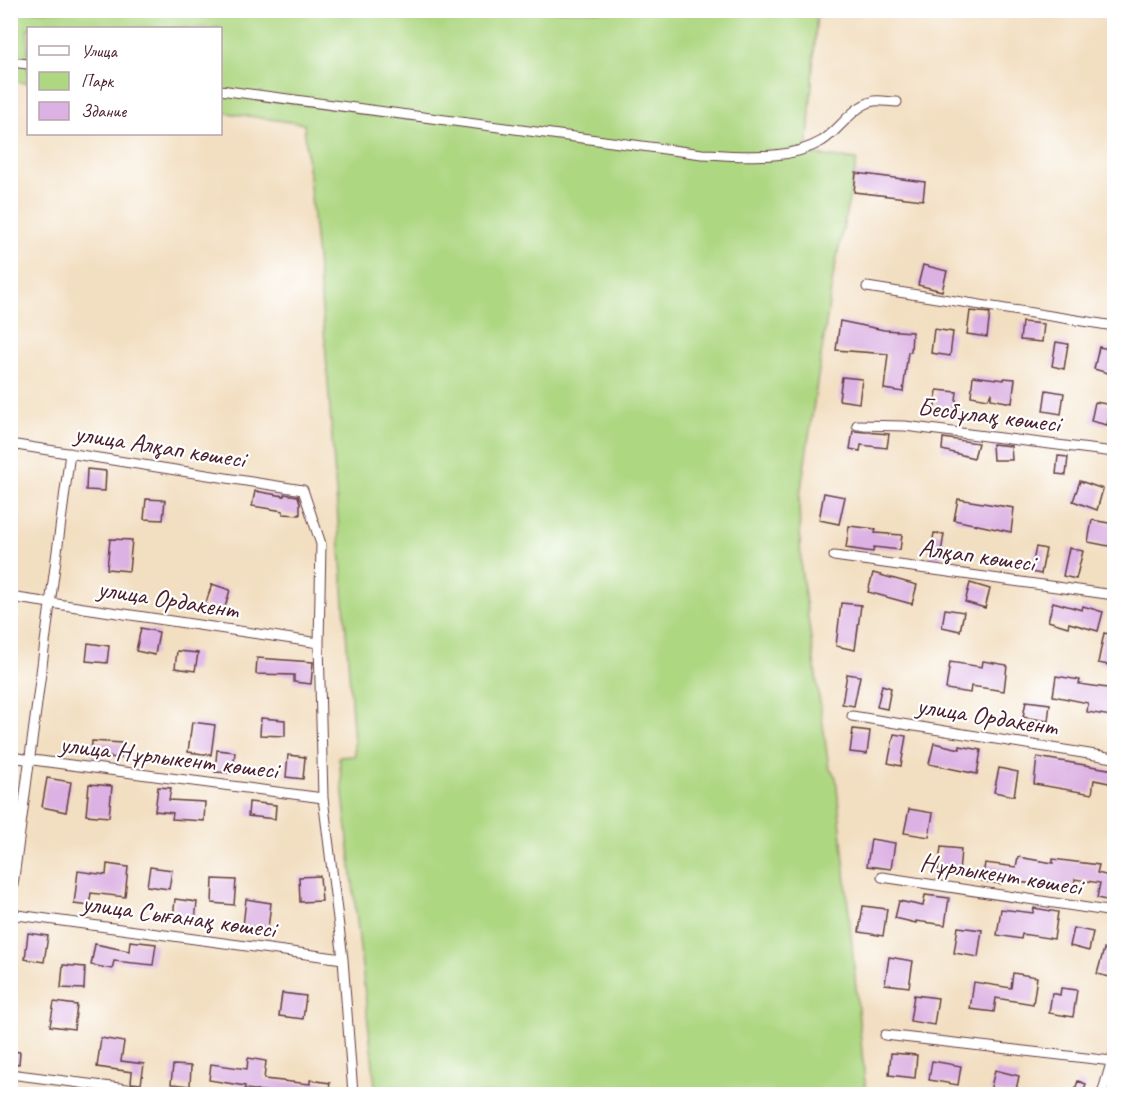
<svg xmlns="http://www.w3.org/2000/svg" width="1125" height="1105" font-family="Caveat,sans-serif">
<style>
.green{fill:#aed782;stroke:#7c7b56;stroke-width:1.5}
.building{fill:#dcb1e3}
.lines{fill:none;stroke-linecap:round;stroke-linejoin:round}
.minor-casing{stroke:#633c41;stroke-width:11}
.minor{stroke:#fff;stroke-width:9}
.labels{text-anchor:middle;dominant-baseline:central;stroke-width:4.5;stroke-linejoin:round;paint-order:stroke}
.street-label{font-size:26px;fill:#4a1f2b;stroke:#fff}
</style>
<rect width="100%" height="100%" fill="#fff"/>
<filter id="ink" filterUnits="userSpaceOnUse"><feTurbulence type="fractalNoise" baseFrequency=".0167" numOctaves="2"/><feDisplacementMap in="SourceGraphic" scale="12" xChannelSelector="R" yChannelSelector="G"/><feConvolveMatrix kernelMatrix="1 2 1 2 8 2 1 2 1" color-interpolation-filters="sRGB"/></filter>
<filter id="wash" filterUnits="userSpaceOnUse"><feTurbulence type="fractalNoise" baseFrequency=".008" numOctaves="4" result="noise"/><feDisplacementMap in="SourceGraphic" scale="24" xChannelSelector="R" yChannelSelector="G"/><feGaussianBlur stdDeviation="1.35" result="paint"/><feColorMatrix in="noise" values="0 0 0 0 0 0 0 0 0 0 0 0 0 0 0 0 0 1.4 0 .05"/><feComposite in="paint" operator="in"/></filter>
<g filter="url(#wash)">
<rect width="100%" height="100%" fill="#f2dec0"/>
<!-- green -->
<path class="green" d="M11 11H817L807 154 857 160 833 277 799 502 801 568 829 768 836 777 866 1094H376L339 757 355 756 325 341 304 124 221 112 220 28H28V83L11 81Z"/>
<g id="blocks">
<!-- building -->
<path class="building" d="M856 173 925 182 923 200 854 192Z
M923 265 947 271 942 291 918 285Z
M970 311 990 313 987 337 967 334Z
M840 321 884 330 912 332 911 352H908L903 392 884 389 888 354 836 350Z
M1022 322 1044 324 1042 342 1020 340Z
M934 329 953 332 950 356 931 353Z
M1056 342 1068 344 1064 369 1052 366Z
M1099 347 1114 350 1111 374 1094 369Z
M973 376 1004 380V378L1015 379 1012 403 991 399V394L988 399 971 396Z
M842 377 862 379 859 403 839 400Z
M937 390 957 392 954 416 934 414Z
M1046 390 1064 393 1061 414 1043 411Z
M1095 402 1112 405 1107 425 1091 421Z
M853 431 889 434 887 448 861 445 860 451 850 449Z
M943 438 978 443 974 458 942 450Z
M992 444 1011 446 1012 460H993Z
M1058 456 1068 457 1066 475 1056 474Z
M87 469 106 471 105 491 86 490Z
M1080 481 1103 489 1097 510 1073 501Z
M255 491 284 496V494L298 496 300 503V515L283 514V511L252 506Z
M824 493 845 497 839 524 819 520Z
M146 499 165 500 163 520 144 519Z
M958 499 1014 508 1011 532 954 520Z
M1092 520 1114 524V547L1088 542Z
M849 526 876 529 875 533 902 535 900 550 874 547 873 552 846 548Z
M934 533 944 534 940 559 930 558Z
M110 539 132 540 129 571 107 569Z
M1036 547 1046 549 1041 574 1031 572Z
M1069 548 1083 551 1076 579 1063 576Z
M873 573 917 585 912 604 868 592Z
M970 583 990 589 985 608 965 602Z
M212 584 230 590 224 611 205 606Z
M1053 602 1082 610 1083 606 1103 612 1098 631 1069 623 1068 627 1048 621Z
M841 603 861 605 855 650 836 646Z
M945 609 964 612 960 631 942 627Z
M141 628 159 632 155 655 136 651Z
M1104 633 1114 635V666L1098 663Z
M88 643 109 646 107 663 86 661Z
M177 651 198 653 195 671 175 668Z
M257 658 313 662 311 684 294 682V675L256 674Z
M983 661 1007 665 1004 691 971 686 970 693 946 689 950 662 982 667Z
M847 674 860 676 854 706 842 704Z
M1056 676 1080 680 1079 684 1114 689 1111 716 1087 712 1088 703 1053 696Z
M882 685 891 688 887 709 877 707Z
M1026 701 1050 704 1048 721 1023 717Z
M261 718 285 720V736L260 735Z
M192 722 215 725 211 755 188 752Z
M853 729 870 731 867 754 850 752Z
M894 734 906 736 901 766 888 763Z
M92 741 122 743 121 758 91 756Z
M934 743 960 749V746L981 750 977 774 929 764Z
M217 750 235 752 233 773 215 772Z
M288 755 305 757 303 779 286 777Z
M1037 757 1114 770V784L1094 780 1092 794 1034 784Z
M999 768 1018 772 1014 796 994 792Z
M47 778 71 782 66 812 42 807Z
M89 784 112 786 109 817 86 815Z
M158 787 171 788 169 800 205 802 204 821 172 819 173 813 155 811Z
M249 802 276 805 275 819 248 816Z
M909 809 933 813 929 837 904 833Z
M871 839 895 843 891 869 867 866Z
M941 847 961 849 959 874 938 872Z
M1018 857 1053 863V859L1099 865 1097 873 1114 877V902L1097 898 1100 883 1075 879 1074 889 1002 880 1001 884 982 881 985 863 1016 867Z
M107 864 128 867 125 897 91 893 89 906 74 904 78 871 106 875Z
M150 867 172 870 169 889 147 886Z
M320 876 322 901 300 902 299 877Z
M213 879 236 880 234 905 212 903Z
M925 895 949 898 945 925 916 921V923L895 918 899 901 923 906Z
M175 899 197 902 195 921 173 919Z
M246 899 271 903 268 929 243 926Z
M863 906 887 909 883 936 859 932Z
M1034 908 1058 912 1054 939 1022 934 1021 939 997 935 1001 909 1033 913Z
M958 927 982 930 978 957 954 953Z
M1074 928 1093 932 1089 951 1070 946Z
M28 933 48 936 44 962 25 959Z
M130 941 156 944 153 965 114 961 112 969 91 965 95 944 129 951Z
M1104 949 1114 952V978L1097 974Z
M889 957 913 961 909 987 885 984Z
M63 965 85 967 84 989 61 988Z
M1013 973 1037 977 1033 1004 996 998 994 1012 970 1009 974 982 1011 988Z
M1061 988 1077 990 1073 1017 1049 1013 1052 993 1060 995Z
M282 993 306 996 303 1019 279 1016Z
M914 995 938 998 934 1025 910 1021Z
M54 1002 77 1005 74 1029 50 1026Z
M101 1038 124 1042 121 1061 144 1064 141 1084 131 1083 132 1072 97 1067Z
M10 1051 20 1052 19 1064 10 1063Z
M891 1053 917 1055 915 1078 889 1075Z
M248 1058 266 1061 264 1079 310 1084V1080L330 1083 328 1095H296L263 1091 245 1089V1086L209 1080 211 1064 247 1069Z
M932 1061 961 1066 958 1085 929 1080Z
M173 1065 191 1066 190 1086 171 1084Z
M995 1070 1019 1076 1015 1095 990 1091Z
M1078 1081 1086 1084 1082 1095H1073Z"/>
</g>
</g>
<g filter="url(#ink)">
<use href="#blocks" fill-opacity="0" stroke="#633c41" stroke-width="1.5"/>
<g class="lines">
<!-- minor casing -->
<g class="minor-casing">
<path id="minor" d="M10 62 28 64
M220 90 702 154C742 155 786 162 822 141 841 129 851 107 874 101 881 100 890 102 897 102
M867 287 1114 326
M857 425 905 426 1114 452
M10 444 303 490 321 544 319 643 323 798 343 959 353 1094
M834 556 1114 595
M10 597 319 643
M852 716 1114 758
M10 757 323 798
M882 877 1114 912
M10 908 70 453
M10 914 343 959
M885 1035 1112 1061
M10 1074 166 1094
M1102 1094 1114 1053"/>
</g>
<!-- minor -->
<use href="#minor" class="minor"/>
</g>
</g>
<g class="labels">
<!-- street labels -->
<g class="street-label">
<text transform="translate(989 415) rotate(7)">Бесбұлақ көшесі</text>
<text transform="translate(160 446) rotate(9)">улица Алқап көшесі</text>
<text transform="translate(977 555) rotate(8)">Алқап көшесі</text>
<text transform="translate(168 599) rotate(9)">улица Ордакент</text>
<text transform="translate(987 716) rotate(9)">улица Ордакент</text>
<text transform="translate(169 757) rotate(7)">улица Нұрлыкент көшесі</text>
<text transform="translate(1001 874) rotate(9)">Нұрлыкент көшесі</text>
<text transform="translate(179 916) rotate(8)">улица Сығанақ көшесі</text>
</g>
</g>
<!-- margin -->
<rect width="1125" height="1105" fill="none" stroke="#fff" stroke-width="36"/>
<!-- legend -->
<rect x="27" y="27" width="195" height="108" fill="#ffffff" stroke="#b7a5aa" stroke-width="1.5"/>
<rect x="39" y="46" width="30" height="9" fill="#ffffff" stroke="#b7a5aa" stroke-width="1.5"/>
<text x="81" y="57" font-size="18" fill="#4a1f2b">Улица</text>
<rect x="39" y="72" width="30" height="18" fill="#aed782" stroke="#b7a5aa" stroke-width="1.5"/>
<text x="81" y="87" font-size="18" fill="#4a1f2b">Парк</text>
<rect x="39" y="102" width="30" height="18" fill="#dcb1e3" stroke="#b7a5aa" stroke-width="1.5"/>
<text x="81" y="117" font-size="18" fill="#4a1f2b">Здание</text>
</svg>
